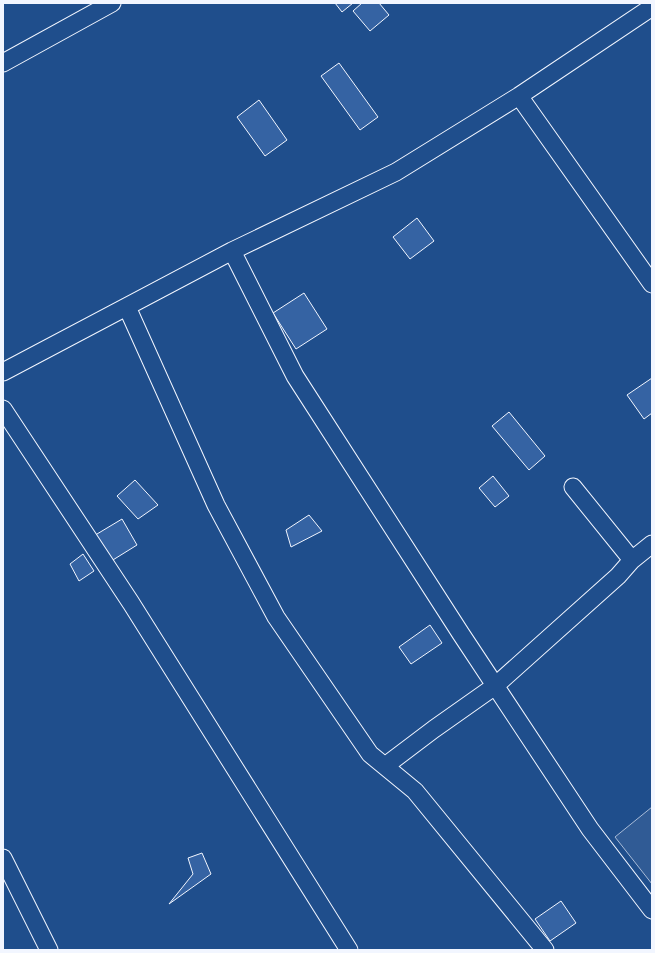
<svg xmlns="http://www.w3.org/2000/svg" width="655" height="953" font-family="'Noto Sans',sans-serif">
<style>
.built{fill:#305b95;stroke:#a8bbd7}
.building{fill:#3563a3;stroke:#f2f6ff}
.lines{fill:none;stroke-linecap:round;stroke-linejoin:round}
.street-casing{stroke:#f2f6ff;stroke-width:19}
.street{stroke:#1f4e8c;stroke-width:17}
</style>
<rect width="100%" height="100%" fill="#1f4e8c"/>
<!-- built -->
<path class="built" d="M652 807V884L615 837Z"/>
<!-- building -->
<path class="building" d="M335 3H353L342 12Z
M362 3H379L389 15 370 31 353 11Z
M339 63 378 117 360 130 321 76Z
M259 100 287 140 265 156 237 117Z
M417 218 434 241 410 259 393 237Z
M304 293 327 329 296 349 273 313Z
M652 378V413L644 419 627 395Z
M509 412 545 456 529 470 492 426Z
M493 476 509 496 495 507 479 488Z
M135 480 158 505 138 519 117 496Z
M309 515 322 531 291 547 286 530Z
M122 519 137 545 108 563 92 537Z
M83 554 94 571 79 581 70 564Z
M430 625 442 643 411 664 399 647Z
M202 853 211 874 169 904 193 874 188 858Z
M561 901 576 923 550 941 535 919Z"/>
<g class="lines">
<!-- street casing -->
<g class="street-casing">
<path id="street" d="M3 63 112 3
M519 96 652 284
M232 251 295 376 461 634 590 829 652 910
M127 307 216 505 276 617 370 754 415 791 545 950
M3 372 232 251 396 172 519 96 652 7
M3 409 131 603 349 950
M573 487 632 560
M385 766 434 729 495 686 618 576 632 560 652 544
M3 858 49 950"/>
</g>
<!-- street -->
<use href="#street" class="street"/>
</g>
<!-- border -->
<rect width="655" height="953" fill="none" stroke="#f2f6ff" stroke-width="8"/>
</svg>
